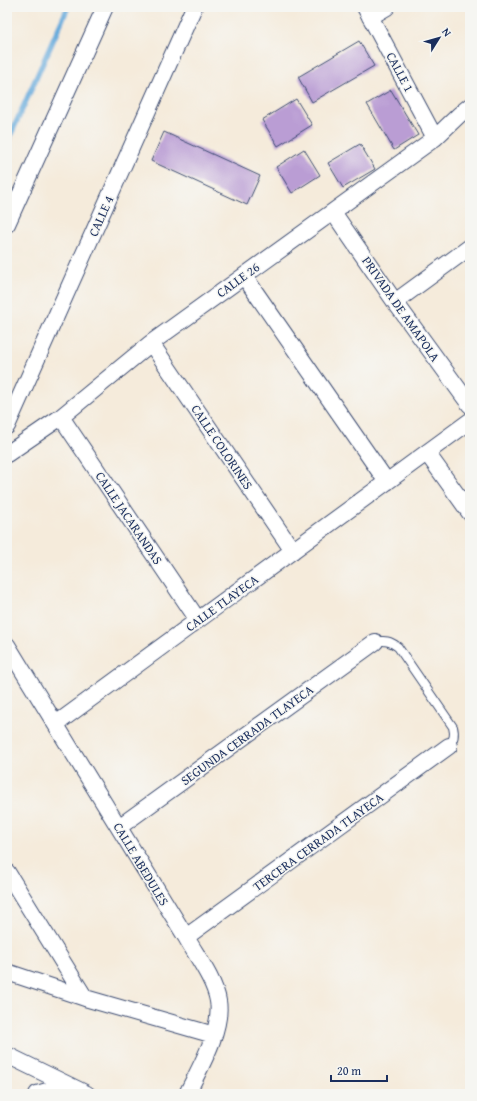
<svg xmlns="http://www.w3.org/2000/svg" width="477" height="1101" font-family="'Gentium Book Plus',serif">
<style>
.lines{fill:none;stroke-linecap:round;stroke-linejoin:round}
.stream{stroke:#66aadb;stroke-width:5.5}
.building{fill:#ba9dd4}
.service-casing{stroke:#3c4b71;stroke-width:10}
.minor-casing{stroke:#3c4b71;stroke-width:18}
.service{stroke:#fff;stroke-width:8}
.minor{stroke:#fff;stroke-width:16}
.labels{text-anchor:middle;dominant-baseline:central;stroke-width:3;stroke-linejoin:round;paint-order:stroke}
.street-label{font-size:13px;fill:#1b2f5e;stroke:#f6f6f2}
</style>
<rect width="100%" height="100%" fill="#f6f6f2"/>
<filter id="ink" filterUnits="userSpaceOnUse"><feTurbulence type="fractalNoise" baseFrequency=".025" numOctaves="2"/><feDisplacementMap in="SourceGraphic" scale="8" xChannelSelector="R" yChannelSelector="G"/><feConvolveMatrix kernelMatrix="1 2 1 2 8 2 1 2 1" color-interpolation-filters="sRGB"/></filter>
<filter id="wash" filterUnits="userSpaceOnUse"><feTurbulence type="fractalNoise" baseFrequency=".012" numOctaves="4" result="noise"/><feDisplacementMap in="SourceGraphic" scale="16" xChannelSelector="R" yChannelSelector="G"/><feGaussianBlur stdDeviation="0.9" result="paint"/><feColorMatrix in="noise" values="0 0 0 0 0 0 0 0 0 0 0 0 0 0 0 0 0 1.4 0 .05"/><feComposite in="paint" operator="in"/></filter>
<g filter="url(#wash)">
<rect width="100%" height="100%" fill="#f5ebdb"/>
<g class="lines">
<!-- stream -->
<path class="stream" d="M7 143 68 7"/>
</g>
<g id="blocks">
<!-- building -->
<path class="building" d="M359 41 374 66 312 102 298 77Z
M391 90 418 135 394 150 367 104Z
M296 99 312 125 278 146 262 120Z
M164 132 260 176 247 205 151 161Z
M360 144 375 169 343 188 328 163Z
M304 149 320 175 292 193 276 167Z"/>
</g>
</g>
<g filter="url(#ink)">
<use href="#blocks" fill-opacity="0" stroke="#3c4b71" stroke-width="1"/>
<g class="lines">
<!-- service casing -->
<g class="service-casing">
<path id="service" d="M375 642C385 640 390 641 398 647L453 727C455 735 454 739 449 746"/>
</g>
<!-- minor casing -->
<g class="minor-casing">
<path id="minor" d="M365 7 435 138
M370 17 387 7
M333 212 395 302 470 405
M7 224 105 7
M244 276 387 482
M395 302 470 247
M151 343 293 551
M61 417 198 620
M7 426 194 7
M427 453 470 513
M7 454 61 417 151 343 435 138 459 115 470 106
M7 645 186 937C196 955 215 981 218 1001 223 1029 199 1069 187 1094
M56 724 470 421
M119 827 375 642
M7 872 85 998
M186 937 449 746
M7 972 85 998 214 1035
M7 1055 87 1094
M37 1094 68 1085"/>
</g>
<!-- service -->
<use href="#service" class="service"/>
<!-- minor -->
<use href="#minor" class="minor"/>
</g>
</g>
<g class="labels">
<!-- street labels -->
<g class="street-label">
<text transform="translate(400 72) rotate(62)">CALLE 1</text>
<text transform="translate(101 216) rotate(-66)">CALLE 4</text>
<text transform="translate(238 280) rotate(-36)">CALLE 26</text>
<text transform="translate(401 309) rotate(55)">PRIVADA DE AMAPOLA</text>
<text transform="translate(222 447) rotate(56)">CALLE COLORINES</text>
<text transform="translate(129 518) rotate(56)">CALLE JACARANDAS</text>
<text transform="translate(222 603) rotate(-36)">CALLE TLAYECA</text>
<text transform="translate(247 735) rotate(-36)">SEGUNDA CERRADA TLAYECA</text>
<text transform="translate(318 842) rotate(-36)">TERCERA CERRADA TLAYECA</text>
<text transform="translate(141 864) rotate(59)">CALLE ABEDULES</text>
</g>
</g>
<!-- margin -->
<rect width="477" height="1101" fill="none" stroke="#f6f6f2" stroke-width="24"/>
<!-- north arrow -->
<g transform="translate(439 38) rotate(53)" stroke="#f6f6f2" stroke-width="3" paint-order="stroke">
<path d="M0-3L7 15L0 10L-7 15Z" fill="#1b2f5e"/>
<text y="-6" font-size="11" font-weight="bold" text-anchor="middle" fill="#1b2f5e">N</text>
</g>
<!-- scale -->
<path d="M331 1075v6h56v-6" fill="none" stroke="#1b2f5e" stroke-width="2"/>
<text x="337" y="1075" font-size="12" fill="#1b2f5e" stroke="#f6f6f2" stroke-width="3" paint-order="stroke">20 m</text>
</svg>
